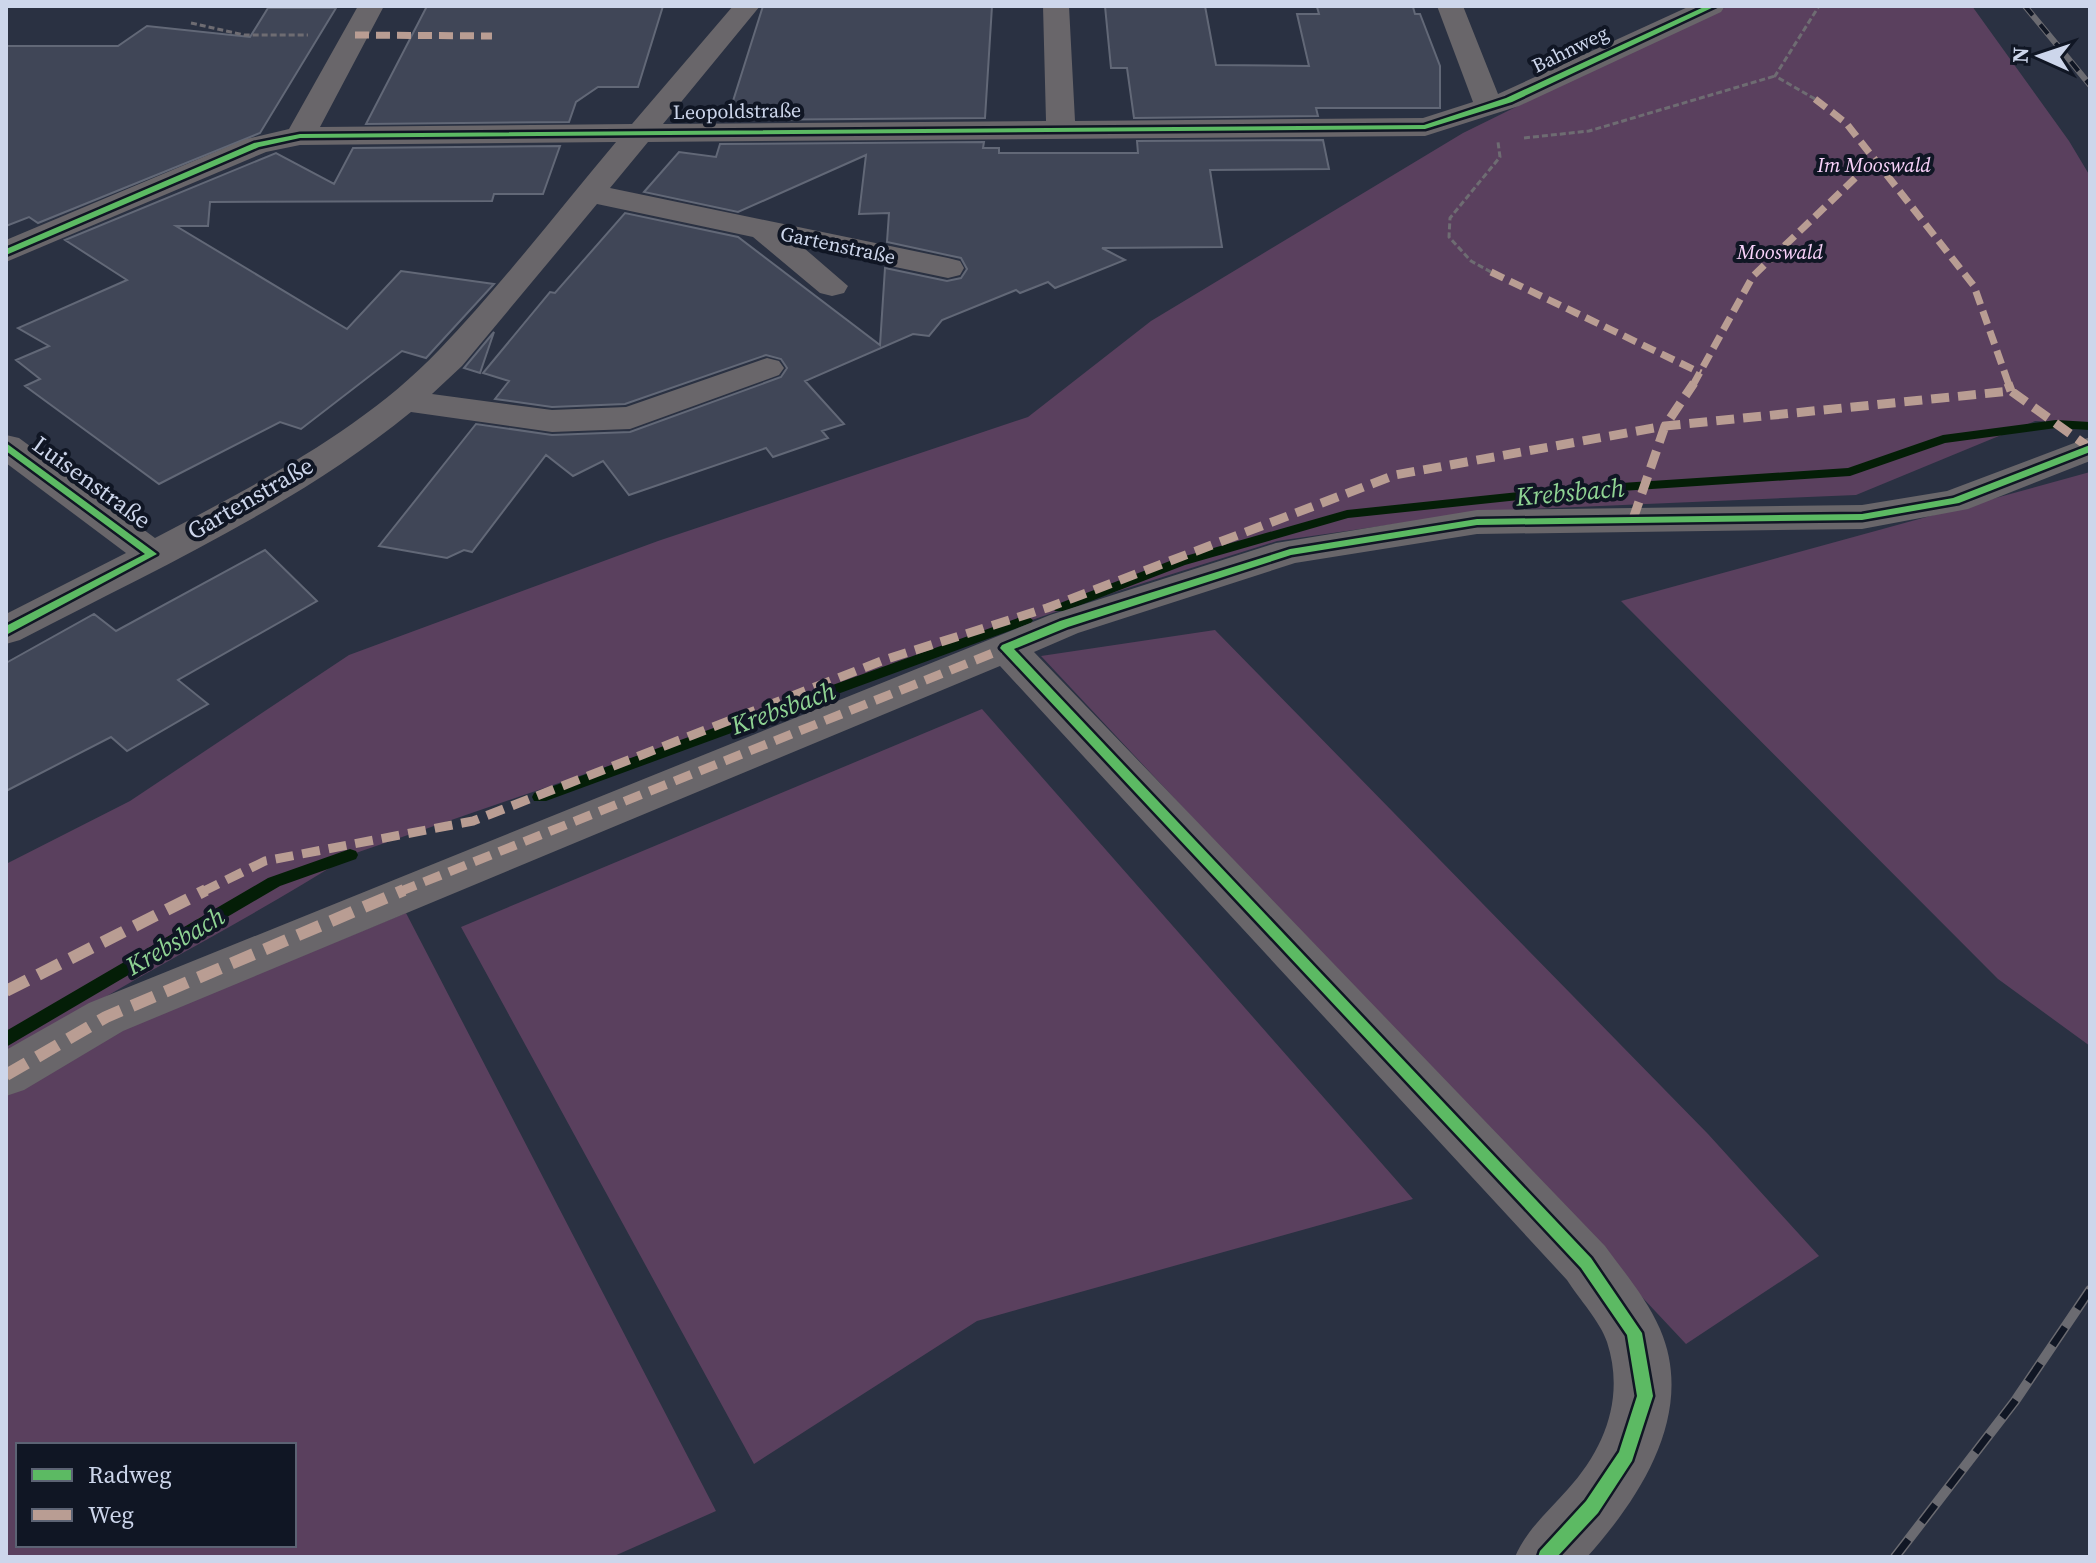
<svg xmlns="http://www.w3.org/2000/svg" width="2096" height="1563" font-family="'Source Serif 4',serif">
<style>
.green{fill:#5a405e;fill-rule:evenodd}
.lines{fill:none;stroke-linecap:round;stroke-linejoin:round}
.stream{fill:#041e07;fill-rule:evenodd}
.building{fill:#404657;stroke:#626877;stroke-width:2}
.path{stroke:#6e6c72;stroke-width:3;stroke-dasharray:6 3;stroke-linecap:butt}
.minor{fill:#69666a;fill-rule:evenodd}
.rail-far1-casing{stroke:#6b6b71;stroke-width:6}
.rail-casing{stroke:#6b6b71;stroke-width:10}
.rail-far1{stroke:#101624;stroke-width:4;stroke-dasharray:12;stroke-linecap:butt}
.rail{stroke:#101624;stroke-width:7;stroke-dasharray:22;stroke-linecap:butt}
.quiet-far2{stroke:#b99d93;stroke-width:7;stroke-dasharray:14 7;stroke-linecap:butt}
.quiet-far1{stroke:#b99d93;stroke-width:9;stroke-dasharray:18 9;stroke-linecap:butt}
.quiet{stroke:#b99d93;stroke-width:12;stroke-dasharray:24 12;stroke-linecap:butt}
.cycleway-casing{stroke:#101624;stroke-width:5}
.cycleway{fill:#5cba63;fill-rule:evenodd}
.labels{text-anchor:middle;dominant-baseline:central;stroke-width:8;stroke-linejoin:round;paint-order:stroke}
.far-street-label{font-size:20px;fill:#cdd6eb;stroke:#101624}
.far-park-label{font-size:20px;font-style:italic;fill:#fad3fb;stroke:#101624}
.street-label{font-size:24px;fill:#cdd6eb;stroke:#101624}
.water-label{font-size:26px;font-style:italic;fill:#8fd393;stroke:#101624}
</style>
<rect width="100%" height="100%" fill="#2a3142"/>
<!-- green -->
<path class="green" d="M1730 6H1972L2069 141 2090 176V423L2035 421 1856 495 1486 511 1277 541 1093 599 350 855C238 927 117 984 6 1058V864L130 801 349 655 658 541 1028 417 1151 321 1463 133 1695 19Z
M2090 472V1046L1998 979 1621 601Z
M1215 630 1708 1134 1819 1256 1686 1344 1041 656Z
M982 709 1413 1199 977 1321 754 1464 461 927Z
M406 913 716 1511 612 1557H6V1091L128 1027ZM18 1445H294V1545H18Z"/>
<g class="lines">
<!-- stream -->
<path class="stream" d="M2056 420 2090 422V430L2056 428 1945 443 1850 476 1576 494 1348 518 1185 565 1065 611H1055L1053 608 1055 605 1175 559 1347 510 1576 486 1848 468 1943 435Z
M1026 615 1033 620 1031 623 546 801H534L532 797 534 793Z
M350 849 356 851 358 855 356 859 280 886 6 1047V1031L268 878Z"/>
</g>
<!-- building -->
<path class="building" d="M427 6H663L638 87H598L576 102 569 122 366 124Z
M763 6H992L985 118 727 120Z
M1105 6H1205L1216 65 1309 66 1297 14H1319L1317 7H1413L1415 14H1420L1440 66V108H1316L1318 116 1134 118 1127 68H1111Z
M268 8H336L260 133 38 223 29 217 6 226V46H118L147 26 250 37Z
M1323 140 1329 169 1210 170 1222 247 1102 248 1125 260 1055 288 1048 282 1020 293 1016 290 942 320 929 336 913 334 805 381 844 424 822 431 828 438 773 457 766 448 629 495 603 461 573 476 546 455 472 552 464 550 447 558 379 546 476 424 552 435 630 432 781 377 787 368 781 359 766 355 625 404 552 407 495 399 509 381 483 373 550 292 555 293 625 213 738 237 880 345 885 268 947 281 961 278 967 269 961 258 887 242 889 213 859 214 866 155 738 212 644 192 679 152 716 157 720 144 984 142 983 148H999V153H1138L1137 141Z
M560 146 543 194H494L492 201 210 202 208 226H176L347 329 401 271 494 284 426 358 402 351 301 429 280 422 159 484 25 386 40 379 16 360 49 346 18 328 127 280 65 240 276 153 334 184 353 148Z
M494 332 480 373 464 368Z
M265 550 317 601 178 680 208 704 127 751 111 737 6 791V663L94 614 116 631Z"/>
<g class="lines">
<!-- path -->
<path class="path" d="M191 23 244 35H308
M1815 99 1775 76 1819 6
M1524 138 1589 131 1775 76
M1491 272 1471 261 1449 237 1450 218 1500 157 1498 142"/>
<!-- minor -->
<path class="minor" d="M358 6H384L320 127 632 124 733 6H760L663 124 1046 121 1043 6H1069L1075 121 1423 118 1473 102 1437 6H1463L1498 94 1690 6H1725L1721 12 1519 106 1425 136 648 142 610 188 948 258 960 261 964 268 960 275 948 278 804 248 848 286 844 293 832 296 820 293 753 237 597 204 462 366 432 394 552 410 626 407 767 358 779 361 784 368 779 375 630 429 552 432 411 412C295 507 152 571 20 640L6 644V614L126 553 6 463V435L19 438 155 538C253 486 362 431 439 350 502 284 558 211 616 142L300 145 266 152 6 262V240L246 139 289 129Z
M2090 437V461L1968 509 1862 529 1477 534 1295 563 1078 633 1034 652 1605 1246C1624 1272 1647 1299 1660 1329 1696 1412 1641 1497 1587 1557H1515C1527 1529 1548 1512 1568 1489 1605 1448 1625 1397 1607 1342 1600 1321 1579 1299 1567 1280L1000 666 123 1031 24 1090 6 1096V1050L89 1003 1050 615 1276 543 1477 510 1862 505 1947 491Z"/>
<!-- rail-far1 casing -->
<g class="rail-far1-casing">
<path id="rail-far1" d="M2025 6 2090 85"/>
</g>
<!-- rail casing -->
<g class="rail-casing">
<path id="rail" d="M1895 1557 2015 1401 2090 1290"/>
</g>
<!-- rail-far1 -->
<use href="#rail-far1" class="rail-far1"/>
<!-- rail -->
<use href="#rail" class="rail"/>
<!-- quiet-far2 -->
<path class="quiet-far2" d="M355 35 492 36
M1815 99 1846 123 1974 286 2009 385
M1491 272 1701 373
M1693 385 1753 276 1874 160"/>
<!-- quiet-far1 -->
<path class="quiet-far1" d="M2008 383 2011 391
M1633 519 1665 426 1694 383
M202 892 265 861 473 821 884 660 1047 608 1395 475 1665 426 2011 391 2090 448
M399 892 1013 645"/>
<!-- quiet -->
<path class="quiet" d="M6 991 206 890
M6 1075 106 1017 404 890"/>
<!-- cycleway casing -->
<g class="cycleway-casing">
<path id="cycleway" d="M1706 6H1716L1512 102 1425 129 300 138 259 147 6 255V249L254 143 300 134 1424 125 1506 98Z
M6 443 157 554 6 635V626L145 554 6 451Z
M2090 445V452L1959 503 1862 520 1477 525 1291 555 1068 627 1014 649 1591 1258 1642 1333 1653 1396 1632 1461 1598 1513 1557 1557H1538L1540 1551 1586 1501 1619 1452 1637 1396 1627 1335 1581 1268 1000 648 1002 645 1060 621 1290 549 1477 519 1862 514 1953 498Z"/>
</g>
<!-- cycleway -->
<use href="#cycleway" class="cycleway"/>
</g>
<g class="labels">
<!-- far-street labels -->
<g class="far-street-label">
<text transform="translate(1570 49) rotate(-26)">Bahnweg</text>
<text transform="translate(737 111) rotate(-1)">Leopoldstraße</text>
<text transform="translate(838 245) rotate(12)">Gartenstraße</text>
</g>
<!-- far-park labels -->
<g class="far-park-label">
<text x="1874" y="165">Im Mooswald</text>
<text x="1780" y="252">Mooswald</text>
</g>
<!-- street labels -->
<g class="street-label">
<text transform="translate(92 482) rotate(36)">Luisenstraße</text>
<text transform="translate(250 498) rotate(-30)">Gartenstraße</text>
</g>
<!-- water labels -->
<g class="water-label">
<text transform="translate(1570 492) rotate(-5)">Krebsbach</text>
<text transform="translate(783 708) rotate(-20)">Krebsbach</text>
<text transform="translate(175 941) rotate(-30)">Krebsbach</text>
</g>
</g>
<!-- border -->
<rect width="2096" height="1563" fill="none" stroke="#cdd6eb" stroke-width="16"/>
<!-- legend -->
<rect x="16" y="1443" width="280" height="104" fill="#101624" stroke="#5c6374" stroke-width="2"/>
<rect x="32" y="1469" width="40" height="12" fill="#5cba63" stroke="#5c6374" stroke-width="2"/>
<text x="88" y="1483" font-size="24" fill="#cdd6eb">Radweg</text>
<rect x="32" y="1509" width="40" height="12" fill="#b99d93" stroke="#5c6374" stroke-width="2"/>
<text x="88" y="1523" font-size="24" fill="#cdd6eb">Weg</text>
<!-- north arrow -->
<g transform="translate(2040 56) rotate(273)" stroke="#101624" stroke-width="6" paint-order="stroke">
<path d="M0-6L14 30L0 20L-14 30Z" fill="#cdd6eb"/>
<text y="-12" font-size="22" font-weight="bold" text-anchor="middle" fill="#cdd6eb">N</text>
</g>
</svg>
